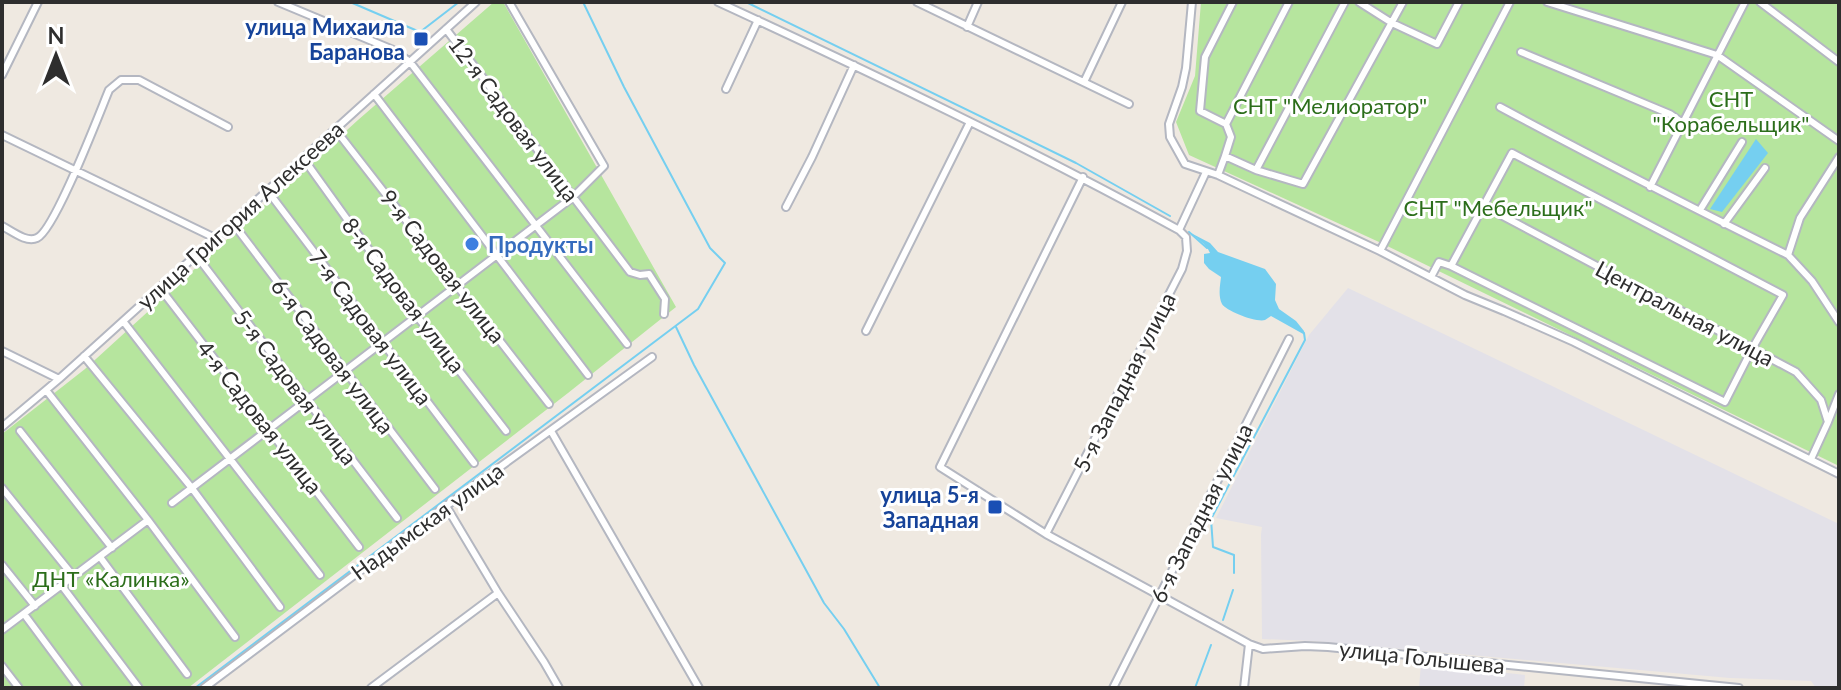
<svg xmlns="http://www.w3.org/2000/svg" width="1841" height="690" font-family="Lato,sans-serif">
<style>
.industrial{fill:#e3e1e8}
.green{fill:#b6e59e}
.water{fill:#75cff0}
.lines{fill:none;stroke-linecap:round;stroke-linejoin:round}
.stream{stroke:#75cff0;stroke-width:2}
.street-casing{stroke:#b4b7c1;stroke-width:10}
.street{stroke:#fff;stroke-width:6}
.transit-dot{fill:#1a4fb4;stroke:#fff;stroke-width:3}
.shop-dot{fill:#3f7fe0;stroke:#fff;stroke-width:3}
.labels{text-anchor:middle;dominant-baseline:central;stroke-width:6;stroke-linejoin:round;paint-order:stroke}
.transit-label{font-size:22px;font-weight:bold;fill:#164399;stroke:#fff;text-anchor:end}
.park-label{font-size:22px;fill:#2c6e1b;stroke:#fff}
.street-label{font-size:22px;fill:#2e2e2e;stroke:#fff}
.shop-label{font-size:22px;font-weight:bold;fill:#366cbe;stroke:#fff;text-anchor:start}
</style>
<rect width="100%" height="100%" fill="#efe9e1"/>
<!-- industrial -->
<path class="industrial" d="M1348 288 1839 524V688H1816L1811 681 1730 678 1312 641 1262 639 1261 534 1262 527 1216 518 1309 335Z
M1421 663 1525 675 1524 688H1419Z"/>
<!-- green -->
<path class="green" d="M494 2H503L676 307 568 393 188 688H2V434L85 369 358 120Z
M1201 2H1839V466L1379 242 1189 155 1176 122 1195 76Z"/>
<!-- water -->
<path class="water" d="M1756 139 1768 153 1722 212 1710 209Z
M1189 232 1210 243 1218 252 1265 269 1276 284 1275 300 1279 309 1296 321 1304 331 1305 335 1271 316C1269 317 1267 319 1265 320 1257 323 1226 311 1222 304 1218 296 1220 286 1221 277L1209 269 1204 263V254L1210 253C1206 243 1197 239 1189 232Z"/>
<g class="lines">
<!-- stream -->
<path class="stream" d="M350 2 420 32 459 2
M746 2 1076 163 1170 216
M1189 232 1207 248
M676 327 694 365 824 603 844 629 880 688
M1234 573V555L1213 547 1211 519 1305 340 1304 333
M1223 620 1233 590
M195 688 698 309 725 263 710 248 624 87 583 2
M1195 688 1211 645"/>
<!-- street casing -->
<g class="street-casing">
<path id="street" d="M278 2 391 49 410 62 627 344
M718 2C874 74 1029 148 1179 230L1186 237 1187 251 1182 269 1046 534
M917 2 1129 104
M1192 2 1186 68 1182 87 1169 124 1170 137 1185 164 1218 175 1380 251 1465 295 1504 311 1574 342 1839 474
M1359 2 1392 23 1437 44 1459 2
M1547 2 1717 55 1839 141
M1760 2 1839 62
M967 27 978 2
M446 29 630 272 640 275 649 274 665 299 664 314
M1521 52 1670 114 1684 124
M2 75 38 2
M1084 82 1122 2
M726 89 758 20
M374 94 588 375
M1500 107C1595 158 1691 207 1788 255
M1226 124 1200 111 1205 57 1233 2
M335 129 549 404
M2 135 215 238
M1225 156 1231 137 1226 124 1289 2
M1839 157 1800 218 1788 255 1812 281 1839 322
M303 158 416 315 506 431
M1256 170 1303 184 1403 2
M1218 175 1225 156 1256 170 1345 2
M1083 177 940 467 1046 534 1249 644 1263 649 1305 646 1328 647 1739 688
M1650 187 1745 2
M267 190 474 463
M1484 206 1796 372 1821 400 1828 422 1811 459
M786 207 812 157 854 65
M1700 210 1742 142
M232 222 435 489
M1724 224 1765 168
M2 226C12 231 26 243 37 238 55 230 99 114 109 90L121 80H139L228 127
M1179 230 1206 172
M1380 251 1510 2
M196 255 397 518
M1431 277 1439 262 1451 266 1512 153 1783 295 1752 349 1725 402 1451 266
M160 288 359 547
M123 321 320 575
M866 331 970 122
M2 351 59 379
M84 356 191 487 280 607
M46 390 148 520 235 637
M1828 422 1839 394
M2 427 59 379 476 2
M20 431 112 548
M551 431 699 688
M2 488 74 577
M172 503 573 197 604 166 509 2
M446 506 498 593 544 662 559 688
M100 557 187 674
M2 565 35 606
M62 586 139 688
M24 614 79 688
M2 630 148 520
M2 666 19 688
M204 688 446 506 652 357
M371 688 498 593
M1113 688 1289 339
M1244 688 1249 644"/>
</g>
<!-- street -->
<use href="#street" class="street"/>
</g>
<!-- markers -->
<g class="transit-dot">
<rect x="413" y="31" width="16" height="16" rx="4"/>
<rect x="987" y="499" width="16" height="16" rx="4"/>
</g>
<circle class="shop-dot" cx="472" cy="244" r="8"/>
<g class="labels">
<!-- transit labels -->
<g class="transit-label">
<text x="405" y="26">улица Михаила<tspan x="405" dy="25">Баранова</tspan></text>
<text x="979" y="494">улица 5-я<tspan x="979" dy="25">Западная</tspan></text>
</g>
<!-- park labels -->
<g class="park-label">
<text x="1731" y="98">СНТ<tspan x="1731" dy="25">"Корабельщик"</tspan></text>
<text x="1330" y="105">СНТ "Мелиоратор"</text>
<text x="1498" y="207">СНТ "Мебельщик"</text>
<text x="111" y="578">ДНТ «Калинка»</text>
</g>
<!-- street labels -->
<g class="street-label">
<text transform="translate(514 119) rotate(53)">12-я Садовая улица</text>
<text transform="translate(240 215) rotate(-42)">улица Григория Алексеева</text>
<text transform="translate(443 266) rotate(52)">9-я Садовая улица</text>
<text transform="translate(404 295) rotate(53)">8-я Садовая улица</text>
<text transform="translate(1685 313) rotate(28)">Центральная улица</text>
<text transform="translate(371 327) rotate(53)">7-я Садовая улица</text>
<text transform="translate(333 356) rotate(53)">6-я Садовая улица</text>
<text transform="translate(1124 382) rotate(-63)">5-я Западная улица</text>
<text transform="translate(296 387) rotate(53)">5-я Садовая улица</text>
<text transform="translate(260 417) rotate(52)">4-я Садовая улица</text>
<text transform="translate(1201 513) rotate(-63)">6-я Западная улица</text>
<text transform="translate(427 521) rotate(-36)">Надымская улица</text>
<text transform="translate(1422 657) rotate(6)">улица Голышева</text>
</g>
<!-- shop labels -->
<g class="shop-label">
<text x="488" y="244">Продукты</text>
</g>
</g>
<!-- border -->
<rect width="1841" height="690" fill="none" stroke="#2e2e2e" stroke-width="8"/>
<!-- north arrow -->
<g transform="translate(56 56)" stroke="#ffffff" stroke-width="6" paint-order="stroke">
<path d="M0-6L14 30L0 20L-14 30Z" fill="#2e2e2e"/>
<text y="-12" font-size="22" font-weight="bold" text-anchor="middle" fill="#2e2e2e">N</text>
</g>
</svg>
